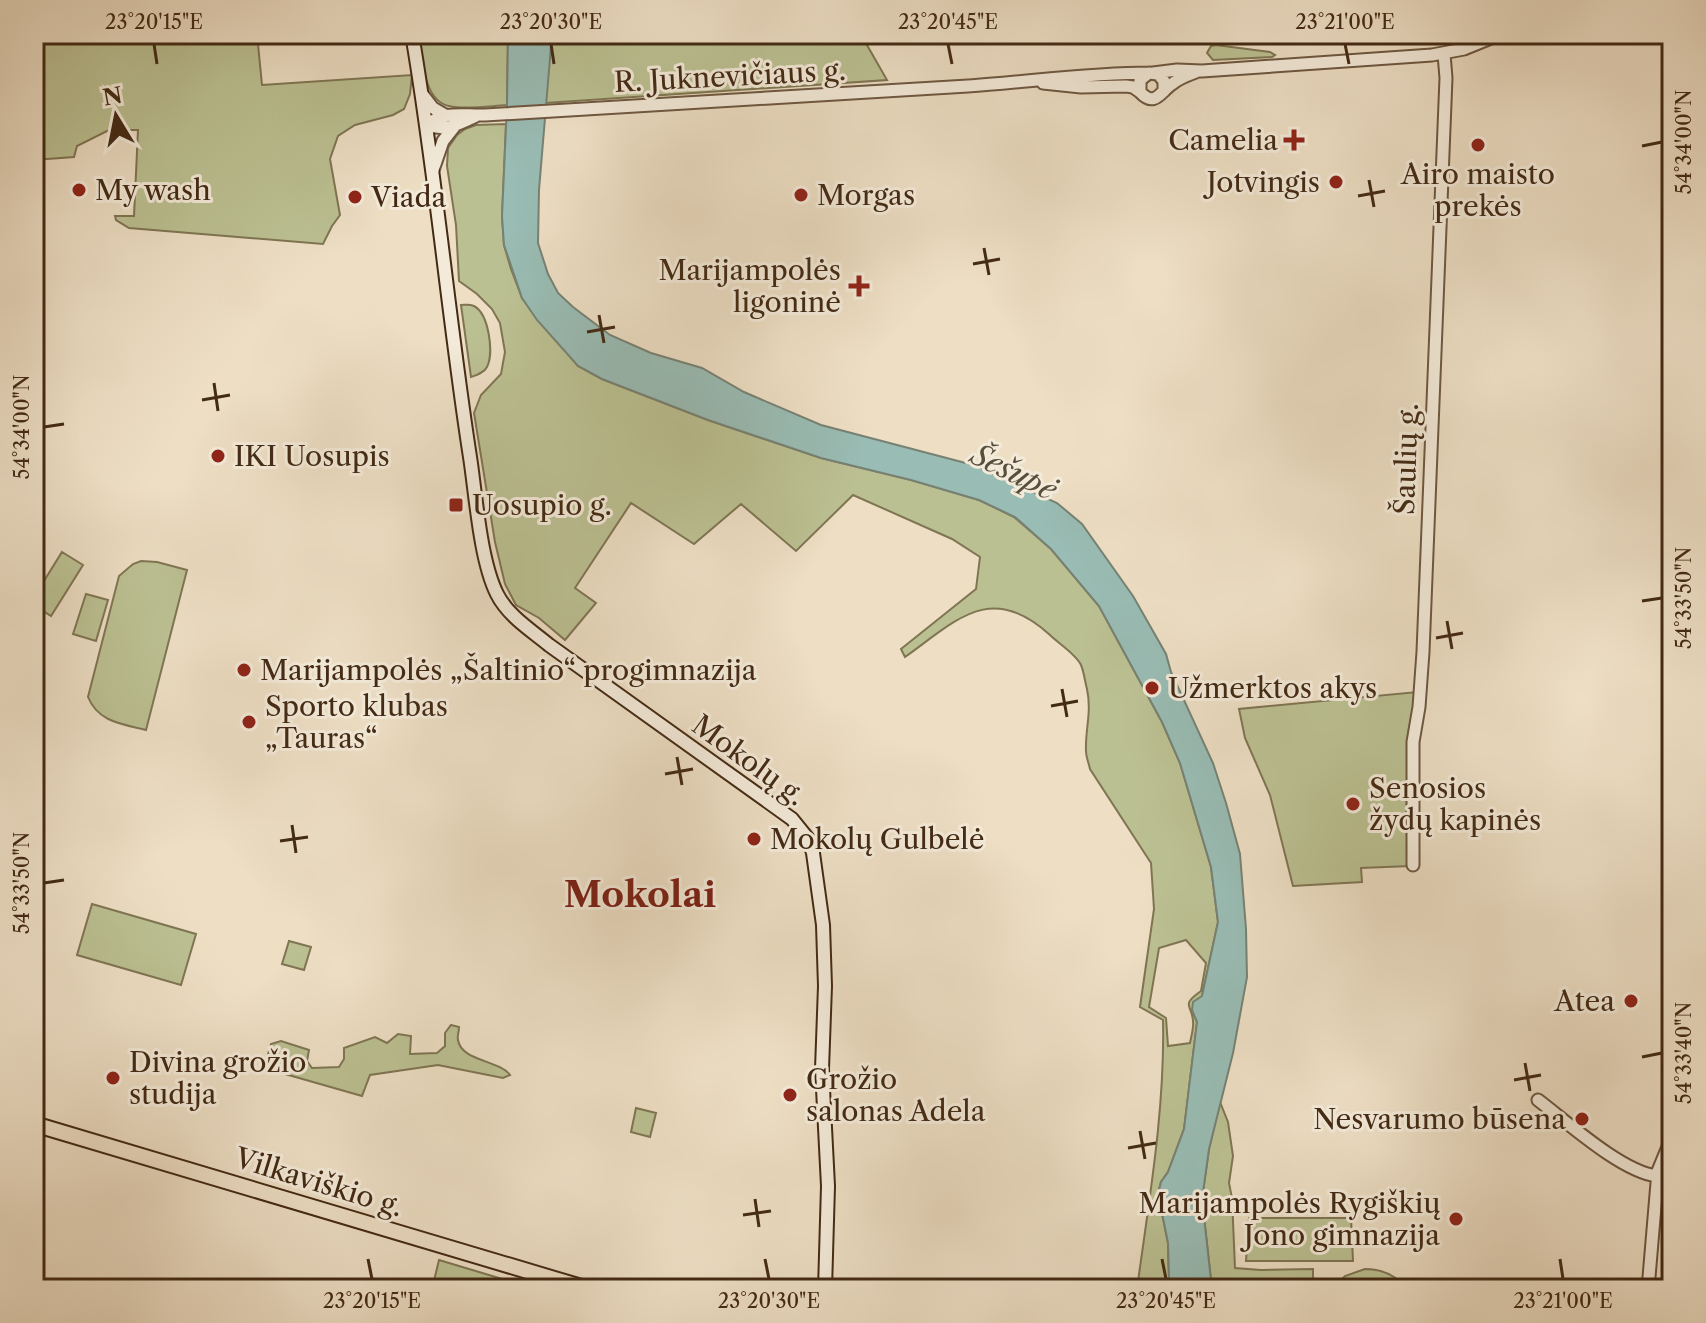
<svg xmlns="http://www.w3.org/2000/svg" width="1706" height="1323" font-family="'Libre Caslon Text',serif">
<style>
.green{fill:#bbc092;stroke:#7f7553;stroke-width:2;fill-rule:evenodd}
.water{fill:#99bcb4;stroke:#778274;stroke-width:2}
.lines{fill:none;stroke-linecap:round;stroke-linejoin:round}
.tertiary-casing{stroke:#6e5740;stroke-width:15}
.secondary-casing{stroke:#432a14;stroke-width:16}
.trunk-casing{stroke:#432a14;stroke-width:18}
.tertiary{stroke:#f3ead9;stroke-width:11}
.secondary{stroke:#f3ead9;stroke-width:12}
.trunk{stroke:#eddec4;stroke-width:14}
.ticks{fill:none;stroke:#432a14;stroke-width:3}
.poi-dot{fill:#8f2418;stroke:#f3ead9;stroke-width:3}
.labels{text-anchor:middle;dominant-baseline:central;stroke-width:6;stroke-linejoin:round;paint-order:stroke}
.street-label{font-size:28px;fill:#432a14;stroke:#f3ead9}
.poi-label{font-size:28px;fill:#432a14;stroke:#f3ead9;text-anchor:start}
.water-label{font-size:30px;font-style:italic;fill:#584e3c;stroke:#f3ead9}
.district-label{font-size:36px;font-weight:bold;fill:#7a1f14;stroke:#f3ead9}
.neatline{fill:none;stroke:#432a14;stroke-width:3}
.ticks-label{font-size:20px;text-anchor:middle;fill:#432a14}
</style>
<rect width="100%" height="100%" fill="#eddec4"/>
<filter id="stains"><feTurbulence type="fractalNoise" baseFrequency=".0025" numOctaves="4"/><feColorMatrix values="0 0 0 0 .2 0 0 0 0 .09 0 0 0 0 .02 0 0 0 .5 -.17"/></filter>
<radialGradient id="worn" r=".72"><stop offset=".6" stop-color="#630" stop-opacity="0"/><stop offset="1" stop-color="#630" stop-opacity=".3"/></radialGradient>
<!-- green -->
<path class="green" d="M42 34H96L98 40 152 34H257L262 85 412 75 410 94 404 109 393 115 355 125 338 136 330 159 340 215 332 226 323 244 129 228 116 220 115 216H134L138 130H109L77 146 74 157 34 160V104Z
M418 34H508L507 105C489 106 467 110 449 106 423 101 422 56 418 34Z
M552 34H864L867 45 887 80 545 103Z
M1216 45 1270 52 1275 55 1272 57 1213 60 1207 53 1211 46Z
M506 124 502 216 504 245 511 269 522 298 578 366 602 379 708 420 821 458 911 480 979 500 1014 517 1051 549 1099 606 1162 722 1180 763 1211 867 1218 922 1202 996 1192 1010 1197 1022 1184 1129 1168 1172 1161 1182 1159 1189 1160 1203 1168 1243 1169 1280 1167 1289H1137C1149 1200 1165 1110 1163 1020L1140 1007 1154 909 1151 863 1090 769C1089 764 1086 757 1086 751 1085 729 1092 713 1087 689 1085 682 1084 672 1081 665 1076 654 1059 644 1050 635 991 581 957 620 905 657L901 649 976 589 980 557 952 539 853 495 796 551 741 504 694 544 631 503 575 588 596 603 565 640 539 618 516 605 505 584 495 542 474 413 481 395 501 374 505 352 500 323 492 309 477 294 459 281 456 225 447 166 448 148 457 135 465 129 476 125ZM1186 940 1206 963 1201 991C1180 1006 1192 1004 1193 1021 1194 1028 1191 1037 1190 1043L1168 1046 1166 1018 1149 1007 1159 948Z
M461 305C466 305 469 304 474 306 489 314 494 353 487 367 484 373 477 375 471 377Z
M62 552 83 565 51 616 34 605V597Z
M141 561 157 562 187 570 146 730C122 724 98 722 88 697L119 576 133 564Z
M86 594 108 600 96 641 73 634Z
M1417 692 1410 866 1361 868 1362 882 1293 886 1270 795 1245 738 1239 709Z
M92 904 196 934 181 985 77 955Z
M289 941 311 947 304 970 282 964Z
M451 1025 459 1027C459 1032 457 1036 458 1040 461 1061 499 1060 510 1075L503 1078 438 1065 370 1075 362 1096 264 1068 271 1044 281 1041 309 1050 307 1061 312 1068 339 1067 344 1059V1048L375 1037 387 1043 398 1034 411 1036 410 1054 437 1053 445 1046V1033Z
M1220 1102 1228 1122 1233 1156 1229 1183 1232 1198 1235 1268 1261 1270 1313 1269V1289H1212L1202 1199 1209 1149Z
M636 1108 656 1113 650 1137 631 1132Z
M1249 1218H1351L1353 1261H1246Z
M439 1260 509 1281 508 1289H432Z
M1365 1269C1383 1269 1396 1275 1407 1289H1331L1345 1276Z"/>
<!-- water -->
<path class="water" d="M508 34H552L539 190 538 243 548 274 558 293 573 307 610 335 651 353 702 368 744 392 821 425 977 466 1057 503 1082 524 1133 596 1166 654 1171 672 1213 763 1226 803 1240 854 1246 929 1247 977 1233 1053 1209 1149 1202 1199 1212 1289H1167L1169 1280 1168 1243 1160 1203 1159 1190 1161 1182 1168 1172 1184 1129 1197 1022 1192 1010 1193 1002 1202 996 1218 922 1211 867 1180 763 1162 722 1099 606 1051 549 1015 517 979 500 911 480 821 458 708 420 602 379 578 366 537 320 522 298 504 245 502 216 507 105Z"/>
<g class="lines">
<!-- tertiary casing -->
<g class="tertiary-casing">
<path id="tertiary" d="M1153 73 1177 70 1202 71 1432 55 1464 49 1501 34
M1043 83 1081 87 1126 86 1133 87 1140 92
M1164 91V81L1158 74 1149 73 1140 80V92C1155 108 1160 92 1172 84 1179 78 1188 75 1196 72
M423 95 433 108 445 115
M427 125C444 110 464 116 485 115L968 86C1028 82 1088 73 1149 73
M427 125C446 132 459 124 476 116
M433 170 443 141 454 127
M1413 865V742L1419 707 1423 652 1446 78 1444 54
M1538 1100C1567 1122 1622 1172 1657 1176
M1648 1289 1658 1171 1672 1137"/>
</g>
<!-- secondary casing -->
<g class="secondary-casing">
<path id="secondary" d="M412 34C436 174 448 316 470 457 476 496 480 560 497 594 508 616 531 630 549 645L792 819 809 840 813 853 823 925 825 986 822 1069 828 1186 825 1289"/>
</g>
<!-- trunk casing -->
<g class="trunk-casing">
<path id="trunk" d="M34 1124 588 1289"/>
</g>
<!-- tertiary -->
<use href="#tertiary" class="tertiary"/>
<!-- secondary -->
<use href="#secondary" class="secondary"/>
<!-- trunk -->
<use href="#trunk" class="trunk"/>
</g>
<!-- ticks -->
<path class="ticks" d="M154 44 157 64M551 44 554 64M948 44 952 64M1345 44 1349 64M1642 146 1662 142M1369 180 1374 207M1358 196 1385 191M984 248 989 275M973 264 1000 259M599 315 604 343M587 332 615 327M214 383 218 411M202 400 230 395M44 427 64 424M1642 601 1662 598M1447 621 1452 649M1436 638 1463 633M1062 689 1067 717M1051 706 1078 701M677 757 682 785M665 774 693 769M292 825 296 853M280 841 308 837M44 883 64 880M1642 1057 1662 1053M1525 1063 1530 1091M1514 1080 1541 1075M1140 1131 1145 1159M1128 1148 1156 1143M755 1199 759 1227M743 1215 771 1211M368 1259 372 1279M765 1259 769 1279M1162 1259 1166 1279M1560 1259 1563 1279"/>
<!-- markers -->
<g class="poi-dot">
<path d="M1290 128h8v8h8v8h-8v8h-8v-8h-8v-8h8z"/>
<circle cx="1478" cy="145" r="8"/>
<circle cx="1336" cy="182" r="8"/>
<circle cx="79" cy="190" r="8"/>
<circle cx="801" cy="195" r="8"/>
<circle cx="355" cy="197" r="8"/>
<path d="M855 274h8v8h8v8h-8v8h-8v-8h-8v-8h8z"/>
<circle cx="218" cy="456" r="8"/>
<rect x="448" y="497" width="16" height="16" rx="4"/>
<circle cx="244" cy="670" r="8"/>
<circle cx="1152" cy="688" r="8"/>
<circle cx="249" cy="722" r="8"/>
<circle cx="1353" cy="804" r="8"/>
<circle cx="754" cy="839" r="8"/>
<circle cx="1631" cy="1001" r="8"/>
<circle cx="113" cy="1078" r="8"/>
<circle cx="790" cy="1095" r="8"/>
<circle cx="1582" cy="1119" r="8"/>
<circle cx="1456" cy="1219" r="8"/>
</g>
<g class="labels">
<!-- street labels -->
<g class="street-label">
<text transform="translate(730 76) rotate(-3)">R. Juknevičiaus g.</text>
<text transform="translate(1406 459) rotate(-88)">Šaulių g.</text>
<text transform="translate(749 760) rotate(36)">Mokolų g.</text>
<text transform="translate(319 1182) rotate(17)">Vilkaviškio g.</text>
</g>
<!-- poi labels -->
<g class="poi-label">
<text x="1278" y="140" text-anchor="end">Camelia</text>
<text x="1478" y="174" text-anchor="middle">Airo maisto<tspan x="1478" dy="32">prekės</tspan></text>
<text x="1320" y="182" text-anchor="end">Jotvingis</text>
<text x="95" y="190">My wash</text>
<text x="817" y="195">Morgas</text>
<text x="371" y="197">Viada</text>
<text x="841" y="270" text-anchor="end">Marijampolės<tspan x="841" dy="32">ligoninė</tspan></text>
<text x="234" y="456">IKI Uosupis</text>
<text x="472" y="505">Uosupio g.</text>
<text x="260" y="670">Marijampolės „Šaltinio“ progimnazija</text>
<text x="1168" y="688">Užmerktos akys</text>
<text x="265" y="706">Sporto klubas<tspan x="265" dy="32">„Tauras“</tspan></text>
<text x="1369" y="788">Senosios<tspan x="1369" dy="32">žydų kapinės</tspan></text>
<text x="770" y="839">Mokolų Gulbelė</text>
<text x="1615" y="1001" text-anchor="end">Atea</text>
<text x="129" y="1062">Divina grožio<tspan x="129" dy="32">studija</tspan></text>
<text x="806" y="1079">Grožio<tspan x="806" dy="32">salonas Adela</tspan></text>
<text x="1566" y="1119" text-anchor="end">Nesvarumo būsena</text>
<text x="1440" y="1203" text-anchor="end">Marijampolės Rygiškių<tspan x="1440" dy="32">Jono gimnazija</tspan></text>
</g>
<!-- water labels -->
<g class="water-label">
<text transform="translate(1014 472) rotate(26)">Šešupė</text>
</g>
<!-- district labels -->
<g class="district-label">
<text x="640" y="894">Mokolai</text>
</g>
</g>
<!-- margin -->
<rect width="1706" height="1323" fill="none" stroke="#eddec4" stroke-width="88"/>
<!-- north arrow -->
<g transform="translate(116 116) rotate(350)" stroke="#f3ead9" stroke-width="6" paint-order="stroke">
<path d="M0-6L14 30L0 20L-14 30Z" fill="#432a14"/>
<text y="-12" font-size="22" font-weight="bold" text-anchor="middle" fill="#432a14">N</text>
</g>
<rect x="44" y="44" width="1618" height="1235" class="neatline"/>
<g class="ticks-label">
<text x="154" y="29">23°20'15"E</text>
<text x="551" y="29">23°20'30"E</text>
<text x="948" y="29">23°20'45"E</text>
<text x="1345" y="29">23°21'00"E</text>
<text transform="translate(1684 142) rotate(-90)" y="7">54°34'00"N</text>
<text transform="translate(22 427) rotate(-90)" y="7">54°34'00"N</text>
<text transform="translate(1684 598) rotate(-90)" y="7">54°33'50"N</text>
<text transform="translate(22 883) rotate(-90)" y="7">54°33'50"N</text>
<text transform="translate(1684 1053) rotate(-90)" y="7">54°33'40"N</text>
<text x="372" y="1308">23°20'15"E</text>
<text x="769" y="1308">23°20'30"E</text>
<text x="1166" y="1308">23°20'45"E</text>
<text x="1563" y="1308">23°21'00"E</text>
</g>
<rect width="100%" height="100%" filter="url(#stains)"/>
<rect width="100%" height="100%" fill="url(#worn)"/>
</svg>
